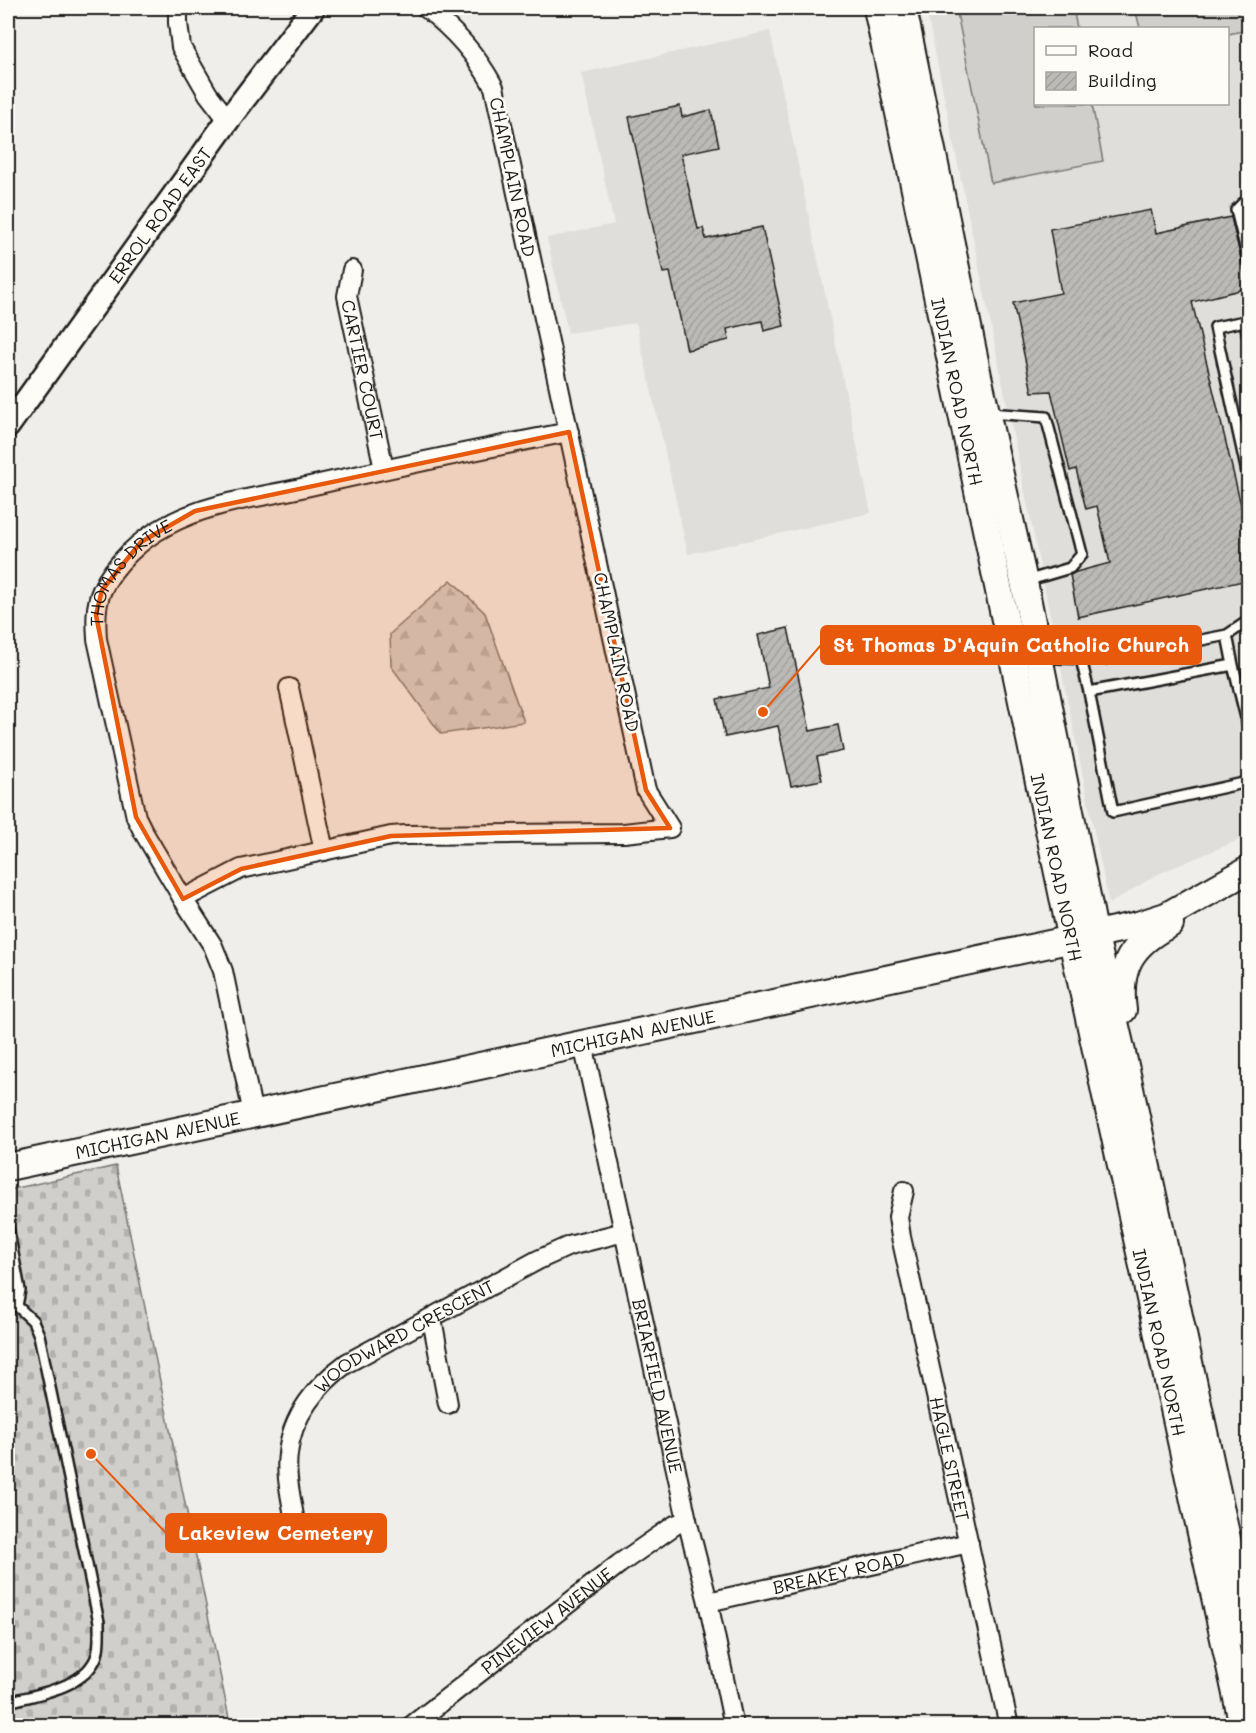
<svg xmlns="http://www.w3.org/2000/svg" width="1256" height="1733" font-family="Mali,sans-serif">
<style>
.built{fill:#e0deda;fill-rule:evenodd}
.forest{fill:url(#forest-firs);stroke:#767674;stroke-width:1.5}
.cemetery{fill:url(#cemetery-stones);stroke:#767674;stroke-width:1.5}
.pitch{fill:#d0cfcc;stroke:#767674;stroke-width:1.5}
.building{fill:url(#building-hatch);stroke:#1c1c1c;stroke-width:1.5}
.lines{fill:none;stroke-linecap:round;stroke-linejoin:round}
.service-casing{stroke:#1c1c1c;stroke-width:14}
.minor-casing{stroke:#1c1c1c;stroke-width:22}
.tertiary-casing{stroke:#1c1c1c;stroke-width:27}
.secondary-casing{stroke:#1c1c1c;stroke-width:30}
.service{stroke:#fdfcf7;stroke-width:9}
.minor{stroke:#fdfcf7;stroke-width:18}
.tertiary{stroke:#fdfcf7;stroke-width:22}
.secondary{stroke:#fdfcf7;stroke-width:26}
.marked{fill:#e8590c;fill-opacity:0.2;stroke:#e8590c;stroke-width:4.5;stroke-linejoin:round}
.labels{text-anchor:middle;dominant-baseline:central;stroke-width:5;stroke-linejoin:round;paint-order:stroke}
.street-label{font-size:18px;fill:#1c1c1c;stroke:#fdfcf7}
.leader{fill:none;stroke:#e8590c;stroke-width:2}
.callout-dot{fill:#e8590c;stroke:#fdfcf7;stroke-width:2}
.callout{fill:#e8590c;stroke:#e8590c;stroke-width:2}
.callout-label{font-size:20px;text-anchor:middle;font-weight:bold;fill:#fff}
</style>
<defs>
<pattern id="forest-firs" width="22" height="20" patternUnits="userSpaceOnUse" patternTransform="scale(1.5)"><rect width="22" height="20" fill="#d0cfcc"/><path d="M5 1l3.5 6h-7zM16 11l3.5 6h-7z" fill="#b2b1af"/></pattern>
<pattern id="cemetery-stones" width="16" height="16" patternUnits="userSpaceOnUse" patternTransform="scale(1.5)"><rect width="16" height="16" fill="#d0cfcc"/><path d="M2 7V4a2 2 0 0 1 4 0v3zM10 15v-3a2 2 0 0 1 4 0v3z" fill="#b2b1af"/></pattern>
<pattern id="building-hatch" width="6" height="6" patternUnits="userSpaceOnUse" patternTransform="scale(1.5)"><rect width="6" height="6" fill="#bbbab6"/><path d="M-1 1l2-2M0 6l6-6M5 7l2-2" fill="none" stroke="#a09f9c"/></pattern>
</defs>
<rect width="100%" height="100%" fill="#f0eeea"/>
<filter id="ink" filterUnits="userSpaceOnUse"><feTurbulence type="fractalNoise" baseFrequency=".0167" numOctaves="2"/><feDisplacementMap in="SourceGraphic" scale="12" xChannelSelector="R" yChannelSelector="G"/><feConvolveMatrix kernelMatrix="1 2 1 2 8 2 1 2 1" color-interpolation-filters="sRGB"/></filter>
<g filter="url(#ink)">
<!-- built -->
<path class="built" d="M926 8H1248V196L1237 199 1248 243V633L1246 634 1248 644V836L1158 874 1109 904ZM1036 28H1228V104H1036Z
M770 31 871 513 688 554 636 323 568 333 547 238 614 224 581 73Z"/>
<!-- forest -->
<path class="forest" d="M451 580 485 613 524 722 441 734 391 666 390 634Z"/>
<!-- cemetery -->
<path class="cemetery" d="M116 1166 229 1718 218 1725H8V1190Z"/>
<!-- pitch -->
<path class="pitch" d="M956 8H1073L1077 28H1036V104H1092L1103 161 991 183Z
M1135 8H1248V30L1228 34V28H1140Z"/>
<!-- building -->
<path class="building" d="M680 106 682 117 711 110 719 146 681 154 698 229 703 228 706 239 762 227 784 326 764 331 762 321 727 329 729 340 687 350 670 272 663 273 629 117Z
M1151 210 1156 233 1231 217 1248 288 1192 302 1248 534V580L1078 617 1070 575 1076 572 1110 563 1097 506 1086 509 1076 469 1070 471 1051 391 1032 392 1013 303 1061 293 1050 229Z
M788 628 810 731 838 725 843 751 817 757 822 780 791 786 778 726 725 737 717 699 769 688 758 635Z"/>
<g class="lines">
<!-- service casing -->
<g class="service-casing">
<path id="service" d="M1248 202 1243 203 1236 210 1248 259
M1248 337 1245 321 1215 327 1248 477
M987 413 1046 417 1082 554 1070 568 1026 581
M1227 635 1233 665
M1040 655 1056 658 1104 659 1227 635 1248 621
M1081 659 1089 692
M1248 726 1233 665 1089 692 1113 812 1248 782
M8 1227 20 1290 17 1306 33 1321 39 1335 99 1622C99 1632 100 1645 97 1655 86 1688 37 1694 8 1702"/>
</g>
<!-- minor casing -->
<g class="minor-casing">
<g id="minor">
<path d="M178 8V23L181 47 208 94 228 120"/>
<path id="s1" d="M352 270 347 296 384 469"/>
<path d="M289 688 324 851"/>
<path d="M183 899 241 869 391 836 405 835 624 833 670 828 646 790 494 87C476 54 455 31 426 8"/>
<path id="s2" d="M583 1044 687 1520 708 1602 734 1726"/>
<path id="s3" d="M253 1114 223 971 213 946 183 899 144 833 136 817 97 639C96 623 95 606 102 590 114 564 141 539 166 526 207 503 256 498 301 488 390 468 480 449 569 432"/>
<path id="s4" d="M904 1191 898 1217 901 1237 1009 1726"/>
<path d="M432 1319 448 1404"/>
<path id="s5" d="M295 1523C292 1501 285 1476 288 1454 291 1416 318 1384 347 1363L538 1260 569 1246 624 1232"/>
<path id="s6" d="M708 1602 969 1543"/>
<path id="s7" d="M411 1726 619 1564 675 1525 687 1520"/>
</g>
</g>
<!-- tertiary casing -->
<g class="tertiary-casing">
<g id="tertiary">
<path id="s8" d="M8 426 228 120 313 8"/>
</g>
</g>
<!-- secondary casing -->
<g class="secondary-casing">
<g id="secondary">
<path id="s9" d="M877 8 1072 940 1243 1726"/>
<path d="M903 8 978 376 1024 582 1095 936 1126 1070 1248 1636"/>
<path d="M1123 1010C1117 967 1132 943 1170 924"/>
<path id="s10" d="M8 1167 1138 925 1166 916 1248 870"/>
</g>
</g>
<!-- service -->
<use href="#service" class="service"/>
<!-- minor -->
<use href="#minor" class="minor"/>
<!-- tertiary -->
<use href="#tertiary" class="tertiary"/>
<!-- secondary -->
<use href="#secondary" class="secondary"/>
</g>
</g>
<!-- marked area -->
<path class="marked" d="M569 432 646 790 670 828 391 836 241 869 183 899 136 817 96 615 102 590 141 542 195 511Z"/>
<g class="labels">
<!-- street labels -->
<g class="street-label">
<text transform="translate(513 177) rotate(78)">CHAMPLAIN ROAD</text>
<text stroke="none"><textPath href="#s8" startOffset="260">ERROL ROAD EAST</textPath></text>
<text stroke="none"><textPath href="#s1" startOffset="102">CARTIER COURT</textPath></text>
<text stroke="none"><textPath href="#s9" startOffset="392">INDIAN ROAD NORTH</textPath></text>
<text stroke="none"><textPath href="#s3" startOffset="585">THOMAS DRIVE</textPath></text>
<text transform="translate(617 652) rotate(78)">CHAMPLAIN ROAD</text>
<text stroke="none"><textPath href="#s9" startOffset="878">INDIAN ROAD NORTH</textPath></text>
<text stroke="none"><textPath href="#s10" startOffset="639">MICHIGAN AVENUE</textPath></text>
<text stroke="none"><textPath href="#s10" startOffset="153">MICHIGAN AVENUE</textPath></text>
<text stroke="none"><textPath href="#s5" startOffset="244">WOODWARD CRESCENT</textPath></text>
<text stroke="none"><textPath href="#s9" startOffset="1364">INDIAN ROAD NORTH</textPath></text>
<text stroke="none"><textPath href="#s2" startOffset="350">BRIARFIELD AVENUE</textPath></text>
<text stroke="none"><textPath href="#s4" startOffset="274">HAGLE STREET</textPath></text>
<text stroke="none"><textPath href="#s6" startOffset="134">BREAKEY ROAD</textPath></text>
<text stroke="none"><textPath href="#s7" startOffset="172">PINEVIEW AVENUE</textPath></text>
</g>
</g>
<!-- callouts -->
<path class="leader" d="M763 712L821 645M91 1454L166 1533"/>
<g class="callout-dot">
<circle cx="763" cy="712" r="6"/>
<circle cx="91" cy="1454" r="6"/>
</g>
<g class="callout">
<rect x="821" y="626" width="380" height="38" rx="6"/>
<rect x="166" y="1514" width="220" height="38" rx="6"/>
</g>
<g class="callout-label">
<text x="1011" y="652">St Thomas D'Aquin Catholic Church</text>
<text x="276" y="1540">Lakeview Cemetery</text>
</g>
<!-- margin -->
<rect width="1256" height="1733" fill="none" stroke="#fdfcf7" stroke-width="30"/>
<rect x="15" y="15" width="1226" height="1703" fill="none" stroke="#1c1c1c" stroke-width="2" filter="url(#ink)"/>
<!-- legend -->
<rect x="1034" y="27" width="195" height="78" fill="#fdfcf7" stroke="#a3a29f" stroke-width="1.5"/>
<rect x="1046" y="46" width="30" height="9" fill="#fdfcf7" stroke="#a3a29f" stroke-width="1.5"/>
<text x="1088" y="57" font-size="18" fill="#1c1c1c">Road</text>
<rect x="1046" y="72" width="30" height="18" fill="url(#building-hatch)" stroke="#a3a29f" stroke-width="1.5"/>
<text x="1088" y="87" font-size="18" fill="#1c1c1c">Building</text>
</svg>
